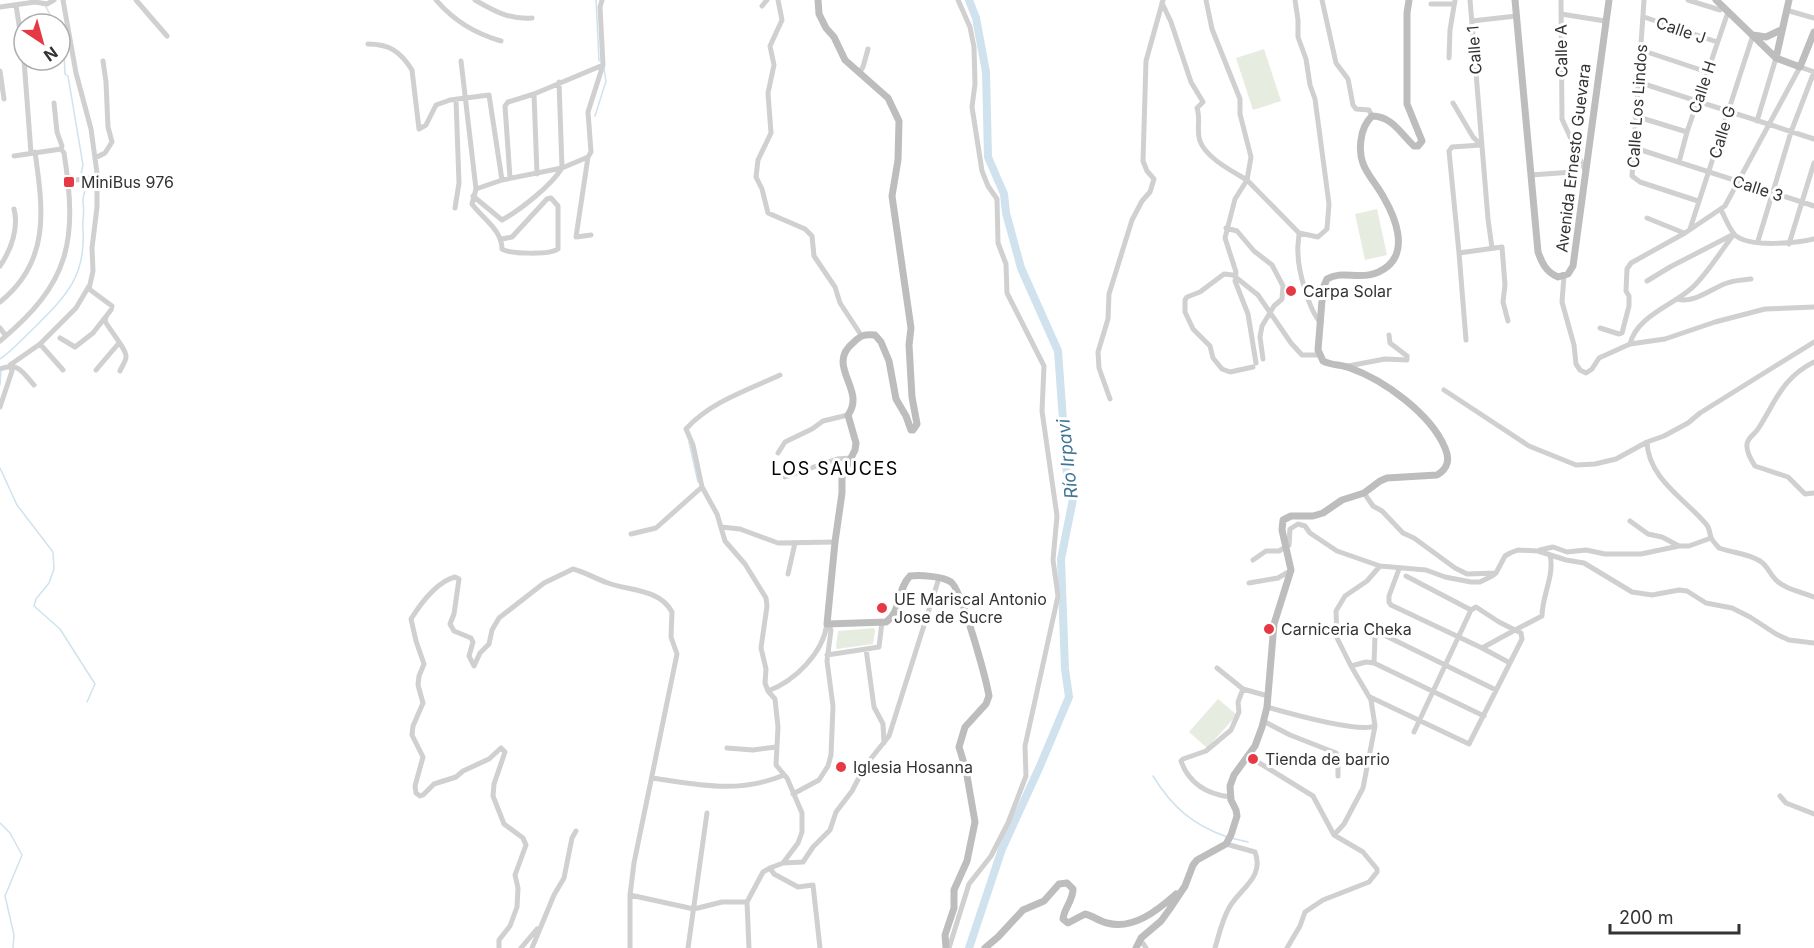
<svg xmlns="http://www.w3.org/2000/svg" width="1814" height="948" font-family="Inter,sans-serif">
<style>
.park{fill:#e6ecdf}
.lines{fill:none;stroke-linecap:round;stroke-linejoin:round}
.stream{stroke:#cfe2ee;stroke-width:1.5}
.river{stroke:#cfe2ee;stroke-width:8}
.street{stroke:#d0d0d0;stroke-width:5}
.secondary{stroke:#bdbdbd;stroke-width:7}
.poi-dot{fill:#e63946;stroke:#fff;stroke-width:2}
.labels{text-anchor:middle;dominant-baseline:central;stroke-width:6;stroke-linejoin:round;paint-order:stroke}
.street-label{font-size:16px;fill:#333;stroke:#fff}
.poi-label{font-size:16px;fill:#333;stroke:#fff;text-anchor:start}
.water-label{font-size:18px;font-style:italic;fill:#3f7597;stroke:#fff}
.neighbourhood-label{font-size:18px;letter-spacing:1.5px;fill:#000;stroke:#fff}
</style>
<rect width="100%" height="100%" fill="#fff"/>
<!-- park -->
<path class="park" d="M1264 49 1281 101 1253 110 1236 58Z
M1377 209 1387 255 1365 260 1355 214Z
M874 628 875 631 873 644 837 649 836 647 838 631Z
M1218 699 1237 715 1207 748 1189 732Z"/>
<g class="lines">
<!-- stream -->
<path class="stream" d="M596 0 599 61
M46 7 55 24
M60 41 64 51 65 74 68 76 83 165 81 174 83 176
M595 116 606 81 604 69
M0 359C12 351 23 338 34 328 65 297 86 277 83 230 82 220 85 212 83 203 82 196 87 189 85 181
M0 385 1 371
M689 442 698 482
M0 468 17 505 53 552 54 569 49 583 36 599 34 606 60 629 95 684 87 702
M1153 776C1172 807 1193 825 1227 837
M0 823 10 833 22 855 5 896 14 935 13 948
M1231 838 1248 842"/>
<!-- river -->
<path class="river" d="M969 0 976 18 986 72 988 157 1004 194 1006 213 1021 268 1058 351 1067 475 1072 486 1073 499 1061 559 1065 669 1069 697 1040 766 1002 849 969 948"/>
<!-- street -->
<path class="street" d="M136 0 167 36
M436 0C453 20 476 34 501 41
M475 0C494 11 510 20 532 18
M778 0 782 20 770 46 774 65 768 93 771 133 758 160 756 177 762 189 768 213 805 229 812 236 814 256 835 287 840 303 861 335
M1206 0 1212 29 1240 99V114L1251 157 1247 180 1299 233 1318 237 1327 229 1329 204 1315 99 1310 85 1306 59 1298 37V20L1295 0
M1322 0 1336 63 1348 79 1353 105 1356 109 1369 110 1372 116
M1470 0 1488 219 1492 248
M1561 0 1562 119 1585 170
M1644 0 1632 176 1640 182 1698 201
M1688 0 1720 10 1723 7
M1162 3 1171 22 1191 82 1203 102 1197 108C1201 119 1196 130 1200 141 1206 158 1232 171 1247 180L1235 199 1225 238 1236 272 1235 281 1248 314 1256 363
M1431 4H1454
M16 5 24 57
M762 6 767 0
M0 7 35 2 47 4 54 0
M1786 10 1814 18
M1561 14 1605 21
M1644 17 1717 42
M1472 21 1516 16
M368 44C389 44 400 51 412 70L419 129 426 125 436 105 450 100 489 95 502 180
M1641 50 1707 72
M1449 58 1450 30 1455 0
M24 60 31 153
M461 61 476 189
M0 71 4 99
M859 73 863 67 868 49
M1638 82 1814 139
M534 94 537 174
M1453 103 1473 137 1481 145 1452 147 1449 151 1459 253
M1635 116 1687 132
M1757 121 1776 58
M1635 148 1814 206
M14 156 61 149
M95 158 105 153 112 142 108 127 106 82 103 61
M1679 162 1687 132 1728 12
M1531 175 1573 172
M510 178 505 106 508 102 534 94 603 65
M69 181 97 177
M473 196 502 220C520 210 551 186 562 168L559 82
M455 208 459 183 456 100
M1721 210C1725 217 1729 229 1735 235 1749 248 1796 243 1814 239
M1647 218 1684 233
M1226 228 1237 231 1254 251 1272 265 1283 286 1282 299 1274 306 1262 326 1260 337 1263 359
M1690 229 1753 35
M1299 233C1299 240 1297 247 1298 253 1298 270 1309 311 1321 323
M591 235 576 237 588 157 591 152 588 112 603 65 600 7 602 0
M502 239 512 237 547 199 551 198 558 206V249C550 255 509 254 502 249 502 230 483 219 472 204L476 189 502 180 562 168 588 157
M1758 241 1791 132 1814 72
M1789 244 1814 163
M0 266C11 250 19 228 14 209
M1564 276 1562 302 1574 345 1576 364 1580 370 1586 373 1592 369 1599 358 1630 344C1637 315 1675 305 1694 286 1709 271 1721 251 1734 234
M1647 281 1670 267 1732 235
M1677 299C1694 304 1712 288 1727 283 1734 280 1743 280 1751 279
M0 302C51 261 43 209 35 152
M106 317 105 321C109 329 127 350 126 357 126 361 122 366 120 371
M0 328 6 336
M1600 328 1619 334 1622 333 1629 306V296L1626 291 1627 269 1631 263 1685 233 1725 206 1800 67 1814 72
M60 338 75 347 93 333 111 310 112 306 89 289 93 271 92 248 97 207V173L91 129 76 73 63 0
M1466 340 1459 253 1502 247 1505 285 1503 302 1508 321
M0 341C70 283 78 241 64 153L61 149 62 146 57 132 54 103
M40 344 63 370
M1630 344 1665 339 1715 322 1765 309 1814 307
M1814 362C1782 378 1776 401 1758 429 1754 435 1748 437 1747 444 1746 452 1751 460 1755 466L1788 477 1805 494 1814 493
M1348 366 1385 359 1407 360V356L1390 343 1389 335
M1253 367 1230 372 1222 369 1213 358 1210 346 1193 329 1185 312V300L1187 297 1200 292 1224 274 1233 275 1258 295 1291 343 1302 355H1319
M0 369C19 362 22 372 34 385
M96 370 119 343
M1444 390 1529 446 1576 465 1595 464 1616 459 1647 442 1664 436 1688 423 1700 413 1814 342
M1110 399 1099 368 1098 352 1108 319 1109 294 1132 220 1142 201 1150 192 1154 179 1147 171 1143 161 1146 61 1163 0
M0 407 12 371 10 365 40 344 76 308 89 286
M1647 442C1648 478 1685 499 1706 524 1710 528 1709 532 1711 537 1712 541 1717 545 1719 548 1733 553 1747 553 1760 561 1768 566 1769 573 1775 579 1784 589 1802 592 1814 597
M778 453 785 442 812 429 823 421 848 415
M785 477 837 459 850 458
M1364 493 1373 506 1382 511 1403 533 1414 538 1455 568 1467 574 1496 573
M1630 521 1648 534 1662 537 1679 546
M721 527 740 529 778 543 835 542
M631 534 656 528 702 487
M1540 550 1553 547 1567 552 1586 550 1605 554H1641L1679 546H1689L1711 538
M1253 560 1266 551H1279L1289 545 1290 529 1298 524 1305 526 1310 533 1337 551 1380 566 1426 570 1445 577 1471 582H1480L1492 576 1496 573 1505 556 1510 553 1518 550 1538 551 1566 560 1584 563 1632 592 1652 595 1679 590 1687 591 1706 603 1732 608 1750 617 1776 634 1789 640 1814 643
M788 574 795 543
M1406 576 1471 610 1476 607 1499 622 1515 630 1542 616C1542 595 1555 575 1550 555
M1249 583 1278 578 1290 571
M1482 648 1510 663
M866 649 874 707 883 724 884 743
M827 655 879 647 882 622
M1374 663 1375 637 1380 633 1496 690
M1351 666 1366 662 1374 663 1484 716
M1217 668 1243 689 1268 696
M768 691C795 681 823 653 827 624
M1370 697 1469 744 1522 639 1521 633 1515 630 1482 648 1391 605 1389 602V596L1399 569
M1267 707C1288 713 1358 733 1375 726
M1263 721 1290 735 1336 753 1338 757V776
M1414 732 1471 610
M727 748 753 750 776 747
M1248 756 1313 796 1334 835 1363 852 1377 869V872L1369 882 1323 900 1305 912 1300 926 1287 948
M652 778C699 785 739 794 784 775
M793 794 819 780 828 766 831 755 833 706 827 661 831 630 827 624
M1780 796 1786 803 1814 814
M1230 797C1207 794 1189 784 1181 761L1183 759 1206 751 1231 730 1239 712 1238 702 1243 689
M1334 835 1344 824 1363 788 1375 726 1371 700 1351 666 1337 638 1336 611 1345 596 1367 581 1380 566
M783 863 803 862 813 847 830 830 836 812 852 791 865 766 889 736 939 578
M770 868 774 874 798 887 813 885 820 948
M630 895 694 909 722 902H747
M1140 939 1146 948
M499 948V940L510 926 517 907 518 888 515 875 526 845 523 838 504 824 493 796 494 784 505 752 501 748 489 759 463 771 456 777 434 784 423 795 420 796 416 793 415 786 423 757 412 735 413 726 423 703 418 685 419 676 424 664 416 641 411 619C421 603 436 582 455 577L459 579 454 614 450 624 454 631 471 638 473 642 469 656 474 666 480 653 489 644 492 630 499 618 544 583 573 569C585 572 596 579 608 583 630 591 660 589 672 612L671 637 677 654 634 863 630 895V948
M521 948 537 929
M532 948 554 895 564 878 572 838 576 831
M688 948 707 813
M749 948 747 902 763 872 770 868 783 863 798 843 802 832V813L787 778 776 765 778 727 775 699 768 691 765 683 766 669 761 648 767 606 766 598 745 564 725 541 717 514 702 487 693 445 686 429C710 402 748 390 780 375
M949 948 969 884 991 856 1008 823 1026 776 1025 746 1058 596 1053 560 1057 516 1042 411 1044 366 1007 293 1006 264 998 243 997 199 988 186 982 171 972 107 975 84 974 47 970 27 958 0
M1215 948C1219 935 1222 920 1229 908 1239 889 1265 878 1255 852L1226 844"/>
<!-- secondary -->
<path class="secondary" d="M818 0 819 14 826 28 834 37 845 60 888 98 899 121 898 160 892 196 911 328 909 345 912 397 917 424 913 430H911L906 416 896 399 889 361 881 342 875 335C865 334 861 335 854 342 824 366 867 389 848 415L856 443 855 450 842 476V493L835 542 827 624 886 622C901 612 897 589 910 576 920 575 942 576 951 582 962 590 986 679 989 696L986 704 965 727 959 747 966 770 975 822 967 861 954 890V908L945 935 946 948
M1515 0 1538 252C1542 263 1546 272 1558 277L1568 274 1573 266 1609 0
M1716 0 1776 58 1800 67 1814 32
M1753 35 1766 37 1781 30
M1776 58 1789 0
M985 948 998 937 1023 910 1044 901 1059 884 1067 883 1073 889C1073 901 1064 908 1063 919L1068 923 1085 914C1093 916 1099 921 1107 923 1133 930 1157 911 1176 894
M1136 948 1141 938 1161 921 1169 910 1185 886 1193 865 1197 860 1226 844 1231 835 1237 816 1236 810 1231 800 1230 786 1234 775 1255 746 1262 727 1267 707 1274 624 1291 570 1282 530 1283 520 1291 516H1313L1323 513 1342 500 1364 493 1380 481 1387 478 1437 475C1448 469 1450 459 1445 448 1431 414 1384 380 1350 368 1341 364 1332 366 1323 361L1318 350 1323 288 1327 279C1345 268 1365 285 1388 266 1408 249 1395 217 1384 198 1372 176 1357 167 1361 140 1362 130 1365 123 1372 116 1392 116 1401 134 1414 146H1418L1422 141 1407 104V13L1409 0"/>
</g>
<!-- markers -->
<g class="poi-dot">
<rect x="63" y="176" width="12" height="12" rx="3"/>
<circle cx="1291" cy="291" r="6"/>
<circle cx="882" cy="608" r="6"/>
<circle cx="1269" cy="629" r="6"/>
<circle cx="1253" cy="759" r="6"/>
<circle cx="841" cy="767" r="6"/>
</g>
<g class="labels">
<!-- street labels -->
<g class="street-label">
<text transform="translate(1681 30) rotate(19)">Calle J</text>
<text transform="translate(1474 50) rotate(-94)">Calle 1</text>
<text transform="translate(1561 51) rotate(-91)">Calle A</text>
<text transform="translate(1702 87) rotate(-72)">Calle H</text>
<text transform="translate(1637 106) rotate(-86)">Calle Los Lindos</text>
<text transform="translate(1722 132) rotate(-73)">Calle G</text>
<text transform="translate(1573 158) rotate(-83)">Avenida Ernesto Guevara</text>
<text transform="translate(1758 188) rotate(18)">Calle 3</text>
</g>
<!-- poi labels -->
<g class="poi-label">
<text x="81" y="182">MiniBus 976</text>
<text x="1303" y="291">Carpa Solar</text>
<text x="894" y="599">UE Mariscal Antonio<tspan x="894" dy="18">Jose de Sucre</tspan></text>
<text x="1281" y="629">Carniceria Cheka</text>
<text x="1265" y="759">Tienda de barrio</text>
<text x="853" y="767">Iglesia Hosanna</text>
</g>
<!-- water labels -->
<g class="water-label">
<text transform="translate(1067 459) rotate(-96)">Río Irpavi</text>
</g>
<!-- neighbourhood labels -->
<g class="neighbourhood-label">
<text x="835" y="468">LOS SAUCES</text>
</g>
</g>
<!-- north arrow -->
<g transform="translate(42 42) rotate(144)"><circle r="28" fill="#ffffff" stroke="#adadad" stroke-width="1.5"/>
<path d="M0-4.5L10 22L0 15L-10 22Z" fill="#e63946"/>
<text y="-9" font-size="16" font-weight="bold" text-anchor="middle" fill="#333333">N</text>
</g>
<!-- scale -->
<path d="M1610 924v9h129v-9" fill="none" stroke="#333333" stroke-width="3"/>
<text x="1619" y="924" font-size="18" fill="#333333" stroke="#ffffff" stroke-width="4.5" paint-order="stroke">200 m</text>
</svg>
